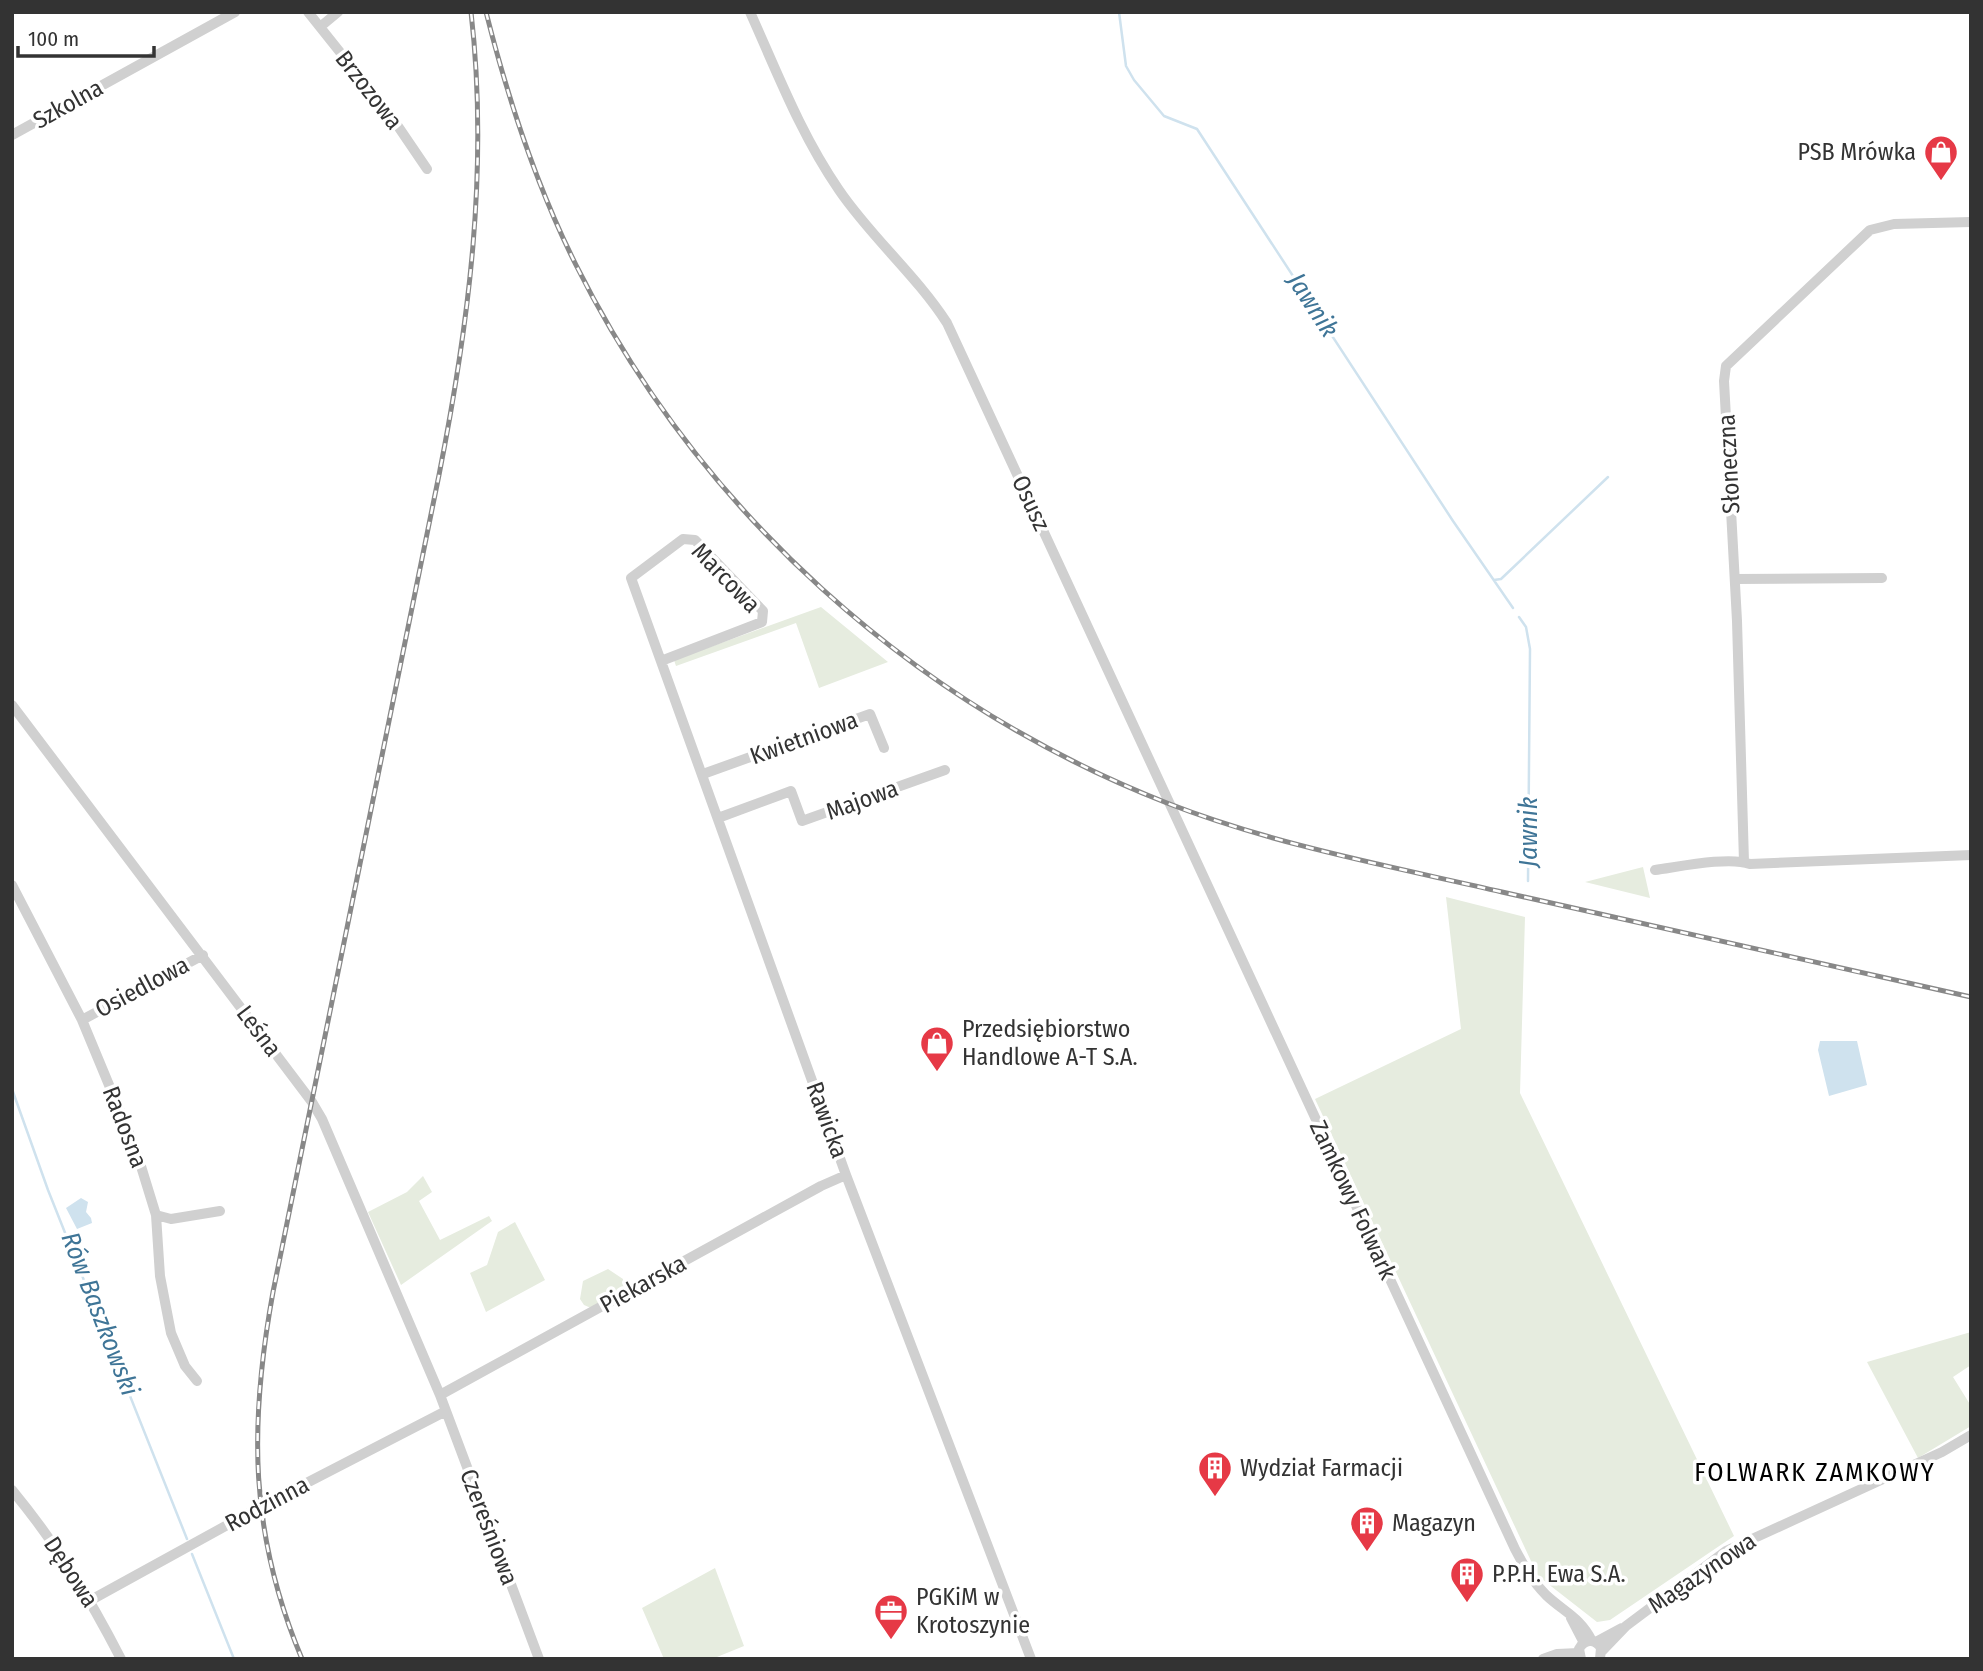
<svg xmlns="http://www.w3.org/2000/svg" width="1983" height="1671" font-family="'Fira Sans Condensed',sans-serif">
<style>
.green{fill:#e6ecdf}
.water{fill:#cfe2ee}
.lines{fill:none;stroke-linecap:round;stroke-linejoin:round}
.stream{stroke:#cfe2ee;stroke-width:2.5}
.minor{stroke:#d0d0d0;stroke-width:10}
.rail-casing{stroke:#888;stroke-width:5}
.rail{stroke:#fff;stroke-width:2.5;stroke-dasharray:8;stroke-linecap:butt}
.labels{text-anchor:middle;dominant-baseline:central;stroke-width:7;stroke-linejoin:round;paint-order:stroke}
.street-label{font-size:24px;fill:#333;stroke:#fff}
.poi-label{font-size:24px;fill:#333;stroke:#fff;text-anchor:start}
.water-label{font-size:26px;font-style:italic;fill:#3f7597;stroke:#fff}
.neighbourhood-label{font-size:26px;letter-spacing:2px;fill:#000;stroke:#fff}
</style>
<rect width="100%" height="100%" fill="#fff"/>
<!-- green -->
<path class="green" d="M821 607 888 662 819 688 796 623 676 666 674 660Z
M1643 867 1650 898 1585 882Z
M1446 897 1525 917 1520 1093 1734 1536 1610 1620 1597 1622 1538 1576 1315 1099 1461 1029Z
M423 1176 432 1192 419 1201 440 1240 489 1216 492 1221 401 1285 368 1212 407 1192Z
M515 1222 545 1280 486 1312 470 1273 487 1265 498 1232Z
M608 1269 623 1279 624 1290 591 1308 584 1305 580 1299 583 1281Z
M1971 1332V1365L1953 1377 1971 1406V1426L1918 1458 1867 1362Z
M715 1568 744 1646 712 1659H664L642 1608Z"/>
<!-- water -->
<path class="water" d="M1820 1041H1857L1867 1085 1829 1096 1818 1050Z
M81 1198 88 1202 86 1212 91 1218 92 1223 77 1229 66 1208Z"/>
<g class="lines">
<!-- stream -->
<path class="stream" d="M1119 12 1126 66 1134 80 1164 116 1197 129 1453 521 1513 608
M1494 580 1501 579 1608 477
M1519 617 1526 627 1530 649 1528 881
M12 1089 48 1190 187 1539
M192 1554 234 1659"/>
<!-- minor -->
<path class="minor" d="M308 12 391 116 427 169
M750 12C777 72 801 135 839 190 871 237 916 275 947 323L1515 1549C1524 1566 1532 1581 1546 1595 1564 1612 1580 1617 1592 1641
M320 27 338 12
M12 135 235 12
M1735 579 1882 578
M661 661 762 622 763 611 695 540 683 539 631 578 846 1175 1031 1659
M12 705 312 1102 322 1119 440 1395 539 1659
M703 774 870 714 884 748
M718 818 791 791 802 821 945 770
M1744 862 1737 621 1724 381 1726 366 1870 230 1894 224 1971 222
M1655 870C1678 867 1729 856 1750 864L1971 855
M12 885 82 1020 136 1150 156 1215 160 1276 171 1333 185 1366 197 1381
M82 1020 203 955
M156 1215 171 1219 220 1211
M440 1395 821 1186 846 1175
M12 1490C58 1546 88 1595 121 1659
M91 1600 260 1507 446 1411
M1571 1618 1584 1643
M1596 1642 1622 1628
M1602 1651 1626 1626 1726 1551 1942 1452 1971 1435
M1543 1659 1557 1654 1579 1653
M1581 1659 1579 1649C1584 1639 1595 1638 1601 1648L1600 1659"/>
<!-- rail casing -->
<g class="rail-casing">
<path id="rail" d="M486 12C508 99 536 185 576 265 699 511 912 703 1167 803 1275 845 1389 866 1502 892 1658 927 1814 962 1971 997
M302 1659C249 1533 249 1424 273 1292L439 475C469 323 489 168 471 12"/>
</g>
<!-- rail -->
<use href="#rail" class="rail"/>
</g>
<!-- icons -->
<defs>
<g id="shop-pin" transform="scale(1.75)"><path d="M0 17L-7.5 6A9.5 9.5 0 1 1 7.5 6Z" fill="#e63946" stroke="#fff"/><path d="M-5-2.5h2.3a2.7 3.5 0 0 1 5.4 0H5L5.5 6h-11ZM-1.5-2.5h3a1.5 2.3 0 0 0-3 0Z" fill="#fff"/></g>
<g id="building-pin" transform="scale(1.75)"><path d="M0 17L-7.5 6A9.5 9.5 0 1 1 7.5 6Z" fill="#e63946" stroke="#fff"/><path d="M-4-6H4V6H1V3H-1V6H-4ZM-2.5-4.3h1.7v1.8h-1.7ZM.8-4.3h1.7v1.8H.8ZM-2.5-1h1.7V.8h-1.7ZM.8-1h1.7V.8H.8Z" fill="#fff"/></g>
<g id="office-pin" transform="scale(1.75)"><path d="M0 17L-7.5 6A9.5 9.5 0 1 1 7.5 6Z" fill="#e63946" stroke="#fff"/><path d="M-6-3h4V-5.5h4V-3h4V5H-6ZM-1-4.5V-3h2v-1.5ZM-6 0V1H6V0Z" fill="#fff"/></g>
</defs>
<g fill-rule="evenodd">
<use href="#shop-pin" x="1941" y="152"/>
<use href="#shop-pin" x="937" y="1043"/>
<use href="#building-pin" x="1215" y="1468"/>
<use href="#building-pin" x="1367" y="1523"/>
<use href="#building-pin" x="1467" y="1574"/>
<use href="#office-pin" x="891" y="1611"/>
</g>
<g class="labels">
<!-- street labels -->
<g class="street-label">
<text transform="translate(369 90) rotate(52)">Brzozowa</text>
<text transform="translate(68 104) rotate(-29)">Szkolna</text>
<text transform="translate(1729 464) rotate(-93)">Słoneczna</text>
<text transform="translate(1031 503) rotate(65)">Osusz</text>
<text transform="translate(726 578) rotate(46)">Marcowa</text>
<text transform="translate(804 738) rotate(-20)">Kwietniowa</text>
<text transform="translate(862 800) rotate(-20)">Majowa</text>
<text transform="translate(142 987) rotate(-28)">Osiedlowa</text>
<text transform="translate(259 1031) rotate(53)">Leśna</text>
<text transform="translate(827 1120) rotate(70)">Rawicka</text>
<text transform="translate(125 1127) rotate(69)">Radosna</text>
<text transform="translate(1353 1200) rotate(65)">Zamkowy Folwark</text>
<text transform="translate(643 1284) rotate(-29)">Piekarska</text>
<text transform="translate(267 1504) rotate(-28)">Rodzinna</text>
<text transform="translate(489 1527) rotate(69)">Czereśniowa</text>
<text transform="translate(71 1572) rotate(57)">Dębowa</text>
<text transform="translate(1702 1573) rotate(-34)">Magazynowa</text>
</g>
<!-- poi labels -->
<g class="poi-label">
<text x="1916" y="152" text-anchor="end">PSB Mrówka</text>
<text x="962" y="1029">Przedsiębiorstwo<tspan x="962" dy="28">Handlowe A-T S.A.</tspan></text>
<text x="1240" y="1468">Wydział Farmacji</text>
<text x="1392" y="1523">Magazyn</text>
<text x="1492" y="1574">P.P.H. Ewa S.A.</text>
<text x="916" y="1597">PGKiM w<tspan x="916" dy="28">Krotoszynie</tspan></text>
</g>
<!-- water labels -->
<g class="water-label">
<text transform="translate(1313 305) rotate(57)">Jawnik</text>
<text transform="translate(1528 832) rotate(-90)">Jawnik</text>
<text transform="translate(100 1314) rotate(69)">Rów Baszkowski</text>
</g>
<!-- neighbourhood labels -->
<g class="neighbourhood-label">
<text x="1815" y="1472">FOLWARK ZAMKOWY</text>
</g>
</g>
<!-- border -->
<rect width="1983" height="1671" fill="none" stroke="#333333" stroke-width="28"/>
<!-- scale -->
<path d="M18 46v10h136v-10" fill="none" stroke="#333333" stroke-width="3.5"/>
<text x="28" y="46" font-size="21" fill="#333333" stroke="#ffffff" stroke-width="5" paint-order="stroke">100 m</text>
</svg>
